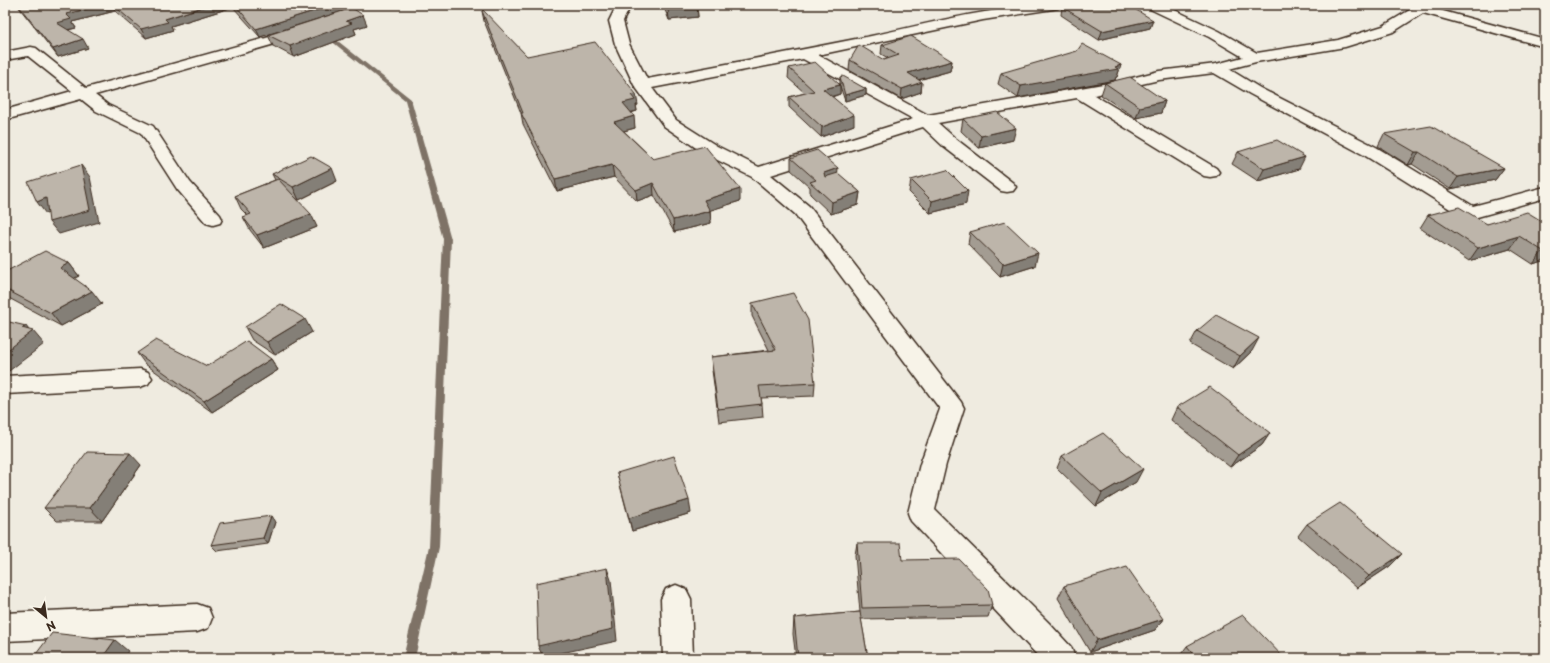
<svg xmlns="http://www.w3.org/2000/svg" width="1550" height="663" font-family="'Playpen Sans',sans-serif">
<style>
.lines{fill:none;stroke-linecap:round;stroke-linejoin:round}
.stream{fill:#7e7266;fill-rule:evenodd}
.minor-casing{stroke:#3b2a1e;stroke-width:3}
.minor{fill:#f7f3e8;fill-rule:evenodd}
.wall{fill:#a39c92;stroke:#3b2a1e}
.shaded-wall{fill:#847f77;stroke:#3b2a1e}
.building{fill:#bdb5aa;stroke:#3b2a1e}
</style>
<rect width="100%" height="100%" fill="#efebe0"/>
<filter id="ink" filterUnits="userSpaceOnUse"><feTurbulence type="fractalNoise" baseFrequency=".025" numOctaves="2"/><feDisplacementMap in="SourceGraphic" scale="8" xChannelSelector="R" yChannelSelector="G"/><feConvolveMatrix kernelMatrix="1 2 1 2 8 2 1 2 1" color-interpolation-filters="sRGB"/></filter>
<g filter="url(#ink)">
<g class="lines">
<!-- stream -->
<path class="stream" d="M325 34H329L411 99 451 239 439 547 415 658H403L429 547 443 239 405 100 325 36Z"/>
<!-- minor casing -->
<g class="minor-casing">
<path id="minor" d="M617 5H631L623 21 629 44 647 79C722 65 796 51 871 36 933 23 996 5 1060 5L1058 8 1053 9 983 20 818 55 928 115 1120 81 1159 71 1216 64 1243 57 1209 37 1148 8 1146 5H1164L1219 31 1257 53 1338 40 1383 26 1418 5H1434L1432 8 1545 39V47L1423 13 1393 32 1345 47 1256 62 1229 69 1260 88 1376 147 1473 206 1545 187V198L1470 219 1463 217 1364 155 1250 94 1214 73 1159 80 1094 95 1216 168 1219 172 1216 176 1210 177 1204 176 1077 98 938 123 956 139 1013 183 1016 187 1013 191 1007 192 1001 191 944 147 923 127 771 175 809 206 961 402 964 408 946 464 935 510 1049 623 1071 647 1075 658H1040L911 521 908 513 920 464 940 409 795 214 752 177 705 154 664 126 634 85 615 44 609 21ZM803 59 913 119 759 167 717 146 676 120 652 88Z
M298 29 303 30 305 33 303 36 95 95 108 105 153 126 190 182 220 215 222 219 220 223 213 225 206 223 177 189 141 133 96 111 81 99 5 120V110L72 91 28 56 5 60V52L31 47 36 48 86 88Z
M140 369 148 372 152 378 148 384 140 387 5 394V376Z
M676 585 686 589 691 599 693 658H663L661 599 666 589Z
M197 604 208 608 212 618 208 628 197 632 5 641V613Z"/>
</g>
<!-- minor -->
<use href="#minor" class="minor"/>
</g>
<!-- wall -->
<path class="wall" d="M17 5H341L343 11 260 37 233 7 171 26 173 30 146 38 115 11 72 22 76 28 68 30 88 48 58 57Z
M586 5H615L614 7H586Z
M663 5H696L697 6 698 17 669 20Z
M1062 7 1153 20 1150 28 1099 40 1061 15Z
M482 11 527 56 638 105H636L637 111 631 113 635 128 624 131 653 159 740 201 710 210 711 223 674 232 654 195 637 201 614 177 557 191 523 124 521 113 484 21Z
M367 25 354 29 356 34 294 57 273 46 268 35Z
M882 45 952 61 950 71 919 80 922 82 921 92 901 99 849 70 850 60H884L888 58 881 54Z
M1121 65 1117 77H1116L1115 80 1018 98 998 84 1001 73Z
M789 68 840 84V77L866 89V95L845 101 840 86V94L832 97 854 125 821 137 789 107V97L805 93 788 78Z
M1105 83 1165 101 1161 113 1136 118 1101 95Z
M963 119 1013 140 979 148 961 131Z
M1384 134 1504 168 1495 180 1450 189 1412 164 1408 165 1378 146Z
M1238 152 1299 169 1258 181 1232 164Z
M791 158 837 173 860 192 858 205 831 214 810 194V187L791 170Z
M272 174 337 181 299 200 295 198 317 227 264 248 250 230 243 217 248 216 241 209 235 196 275 180Z
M911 180 966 204 930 213 909 192Z
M1428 215 1487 224 1545 223V260L1533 264 1510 249 1469 261 1420 228Z
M970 232 1035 266 1000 277 968 244Z
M69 263 79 276 74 278 102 304 61 326 5 296V272Z
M752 303 815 383 814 396 761 398 762 404 763 417 719 422 712 370 711 357 769 350 752 316Z
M245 327 312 332 275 355 252 340Z
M1197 331 1252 351 1233 369 1190 344Z
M137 353 207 366 271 359 278 370 212 412 145 364Z
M1177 407 1270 433 1262 445 1230 467 1171 420Z
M1062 456 1136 482 1096 506 1057 468Z
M141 465 102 521H57L44 508Z
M617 473 691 513 632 531 620 485Z
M275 522 268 544 217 551 211 545Z
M1307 524 1402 554 1390 566 1357 588 1298 536Z
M857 543 902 560 992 605 988 617 861 619 868 658H796L793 634 794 618 860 612 855 555Z
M1064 586 1163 619 1155 630 1090 652 1058 598Z
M1187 646 1284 658H1179V657Z"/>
<!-- shaded-wall -->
<path class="shaded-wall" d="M102 5H112L115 11 72 22 76 28 62 31 57 23 66 14Z
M209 5H232L233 7 171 26 173 30 146 38 141 29 165 19Z
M333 5H341L343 11 260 37 256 29Z
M697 6 698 17 669 20 668 9Z
M363 15 367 25 354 29 356 34 294 57 290 46 346 21Z
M1153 20 1150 28 1099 40 1102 31Z
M83 39 88 48 58 57 53 49Z
M952 61 950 71 907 83 908 73Z
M1121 65 1117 77H1116L1115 80 1018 98 1021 86Z
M922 82 921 92 901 99 902 89Z
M840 85V94L823 99V89Z
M866 89V95L845 101V95Z
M636 94 638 105H636L637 111 624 114 623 103 631 95Z
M1165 101 1161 113 1136 118 1140 107Z
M854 115V125L821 137 822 127Z
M634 116 635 128 616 133 614 122Z
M1016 128 1013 140 979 148 981 136Z
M1415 152H1419L1412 164 1408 165Z
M1305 157 1299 169 1258 181 1264 169Z
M81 165 90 177 99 222 59 234 49 222Z
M612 165 614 177 557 191 555 179Z
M332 168 337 181 299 200 293 187Z
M838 168 837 180 823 185 824 173Z
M1504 168 1495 180 1450 189 1458 177Z
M653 183 654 195 637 201 636 190Z
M740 189V201L705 212 704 200Z
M968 191 966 204 930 213 932 201Z
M860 192 858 205 831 214 832 202Z
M46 198 55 211 46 214 37 202Z
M710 211 711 223 674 232 673 220Z
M311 214 317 227 264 248 257 235Z
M1519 236 1510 249 1469 261 1478 248Z
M1545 250V260L1533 264 1543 251Z
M1038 253 1035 266 1000 277 1003 264Z
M69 263 79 276 69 281 60 268Z
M92 291 102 304 61 326 51 313Z
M305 319 312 332 275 355 267 342Z
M26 326 31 333 33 331 44 344 5 374V352L22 328Z
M1259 338 1252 351 1233 369 1240 356Z
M271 359 278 370 212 412 204 401Z
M1270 433 1262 445 1230 467 1238 455Z
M130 453 141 465 102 521 90 508Z
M1143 469 1136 482 1096 506 1102 493Z
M689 500 691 513 632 531 629 518Z
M271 516 275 522 268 544 263 538Z
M1402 554 1390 566 1357 588 1369 576Z
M607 568 611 580 617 641 543 657 538 646Z
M1163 619 1155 630 1090 652 1097 640Z
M115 640 128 651 124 658H102Z"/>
<!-- building -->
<path class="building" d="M18 5H102L66 14 71 19 57 23 83 39 53 49Z
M113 5H209L165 19 168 22 141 29Z
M235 5H333L256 29Z
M666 5H696L697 6 668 9Z
M1074 5H1128L1153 20 1102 31 1062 7Z
M352 8 363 15 346 21 352 23 290 46 268 35Z
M483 10 527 56 595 42 636 94 631 95 635 100 623 103 634 116 614 122 653 159 705 146 740 189 704 200 710 211 673 220 653 183 636 190 612 165 555 179 521 113H523L482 11Z
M911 36 952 61 908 73 922 82 902 89 850 60 859 45 884 60 899 55 882 45Z
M1082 44 1121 65 1115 67 1118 69 1021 86 1001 73 1077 51Z
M815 62 840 85 823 89 854 115 822 127 789 97 814 91 789 68Z
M843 76 866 89 845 95 840 77Z
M1130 77 1165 101 1140 107 1105 83Z
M997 112 1016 128 981 136 963 119Z
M1431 126 1504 168 1458 177 1419 152H1415L1384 134Z
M1277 140 1305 157 1264 169 1238 152Z
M817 150 838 168 824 173 825 177 838 173 860 192 832 202 810 182 816 180 791 158Z
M311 156 332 168 293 187 272 174Z
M81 165 90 210 49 222 46 198 37 202 28 182Z
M947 170 968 191 932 201 911 180Z
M278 179 311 214 257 235 243 217 251 214 235 196Z
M1459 207 1487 224 1527 212 1545 223V250L1543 251 1519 236 1478 248 1428 215Z
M1005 222 1038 253 1003 264 970 232Z
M45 251 69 263 60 268 92 291 51 313 5 289V272Z
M793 293 808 320 815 383 759 386 762 404 718 409 711 357 776 350 752 303Z
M281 304 305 319 267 342 245 327Z
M1216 315 1259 338 1240 356 1197 331Z
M5 321 26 326 22 328 33 331 5 352Z
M156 340 207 366 247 341 271 359 204 401 137 353Z
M1210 387 1270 433 1238 455 1177 407Z
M1103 433 1143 469 1102 493 1062 456Z
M87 452 130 453 90 508H44Z
M674 456 689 500 629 518 617 473Z
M1340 503 1402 554 1369 576 1307 524Z
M271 516 263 538 211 545 220 523Z
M857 543H900L902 560 959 559 988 589 992 605 862 608Z
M1127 567 1163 619 1097 640 1064 586Z
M607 568 613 629 538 646 536 583Z
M860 612 868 658H798L794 618Z
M1243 615 1284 658H1197L1187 646Z
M52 633 115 640 102 658H33Z"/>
</g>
<!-- margin -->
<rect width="1550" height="663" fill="none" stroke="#f7f3e8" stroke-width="20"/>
<rect x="10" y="10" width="1530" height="643" fill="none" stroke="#3b2a1e" stroke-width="1.5" filter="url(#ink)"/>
<!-- north arrow -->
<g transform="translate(46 617) rotate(151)" stroke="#f7f3e8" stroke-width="3" paint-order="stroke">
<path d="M0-3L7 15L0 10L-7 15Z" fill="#3b2a1e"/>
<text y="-6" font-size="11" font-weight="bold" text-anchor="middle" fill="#3b2a1e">N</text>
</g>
</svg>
